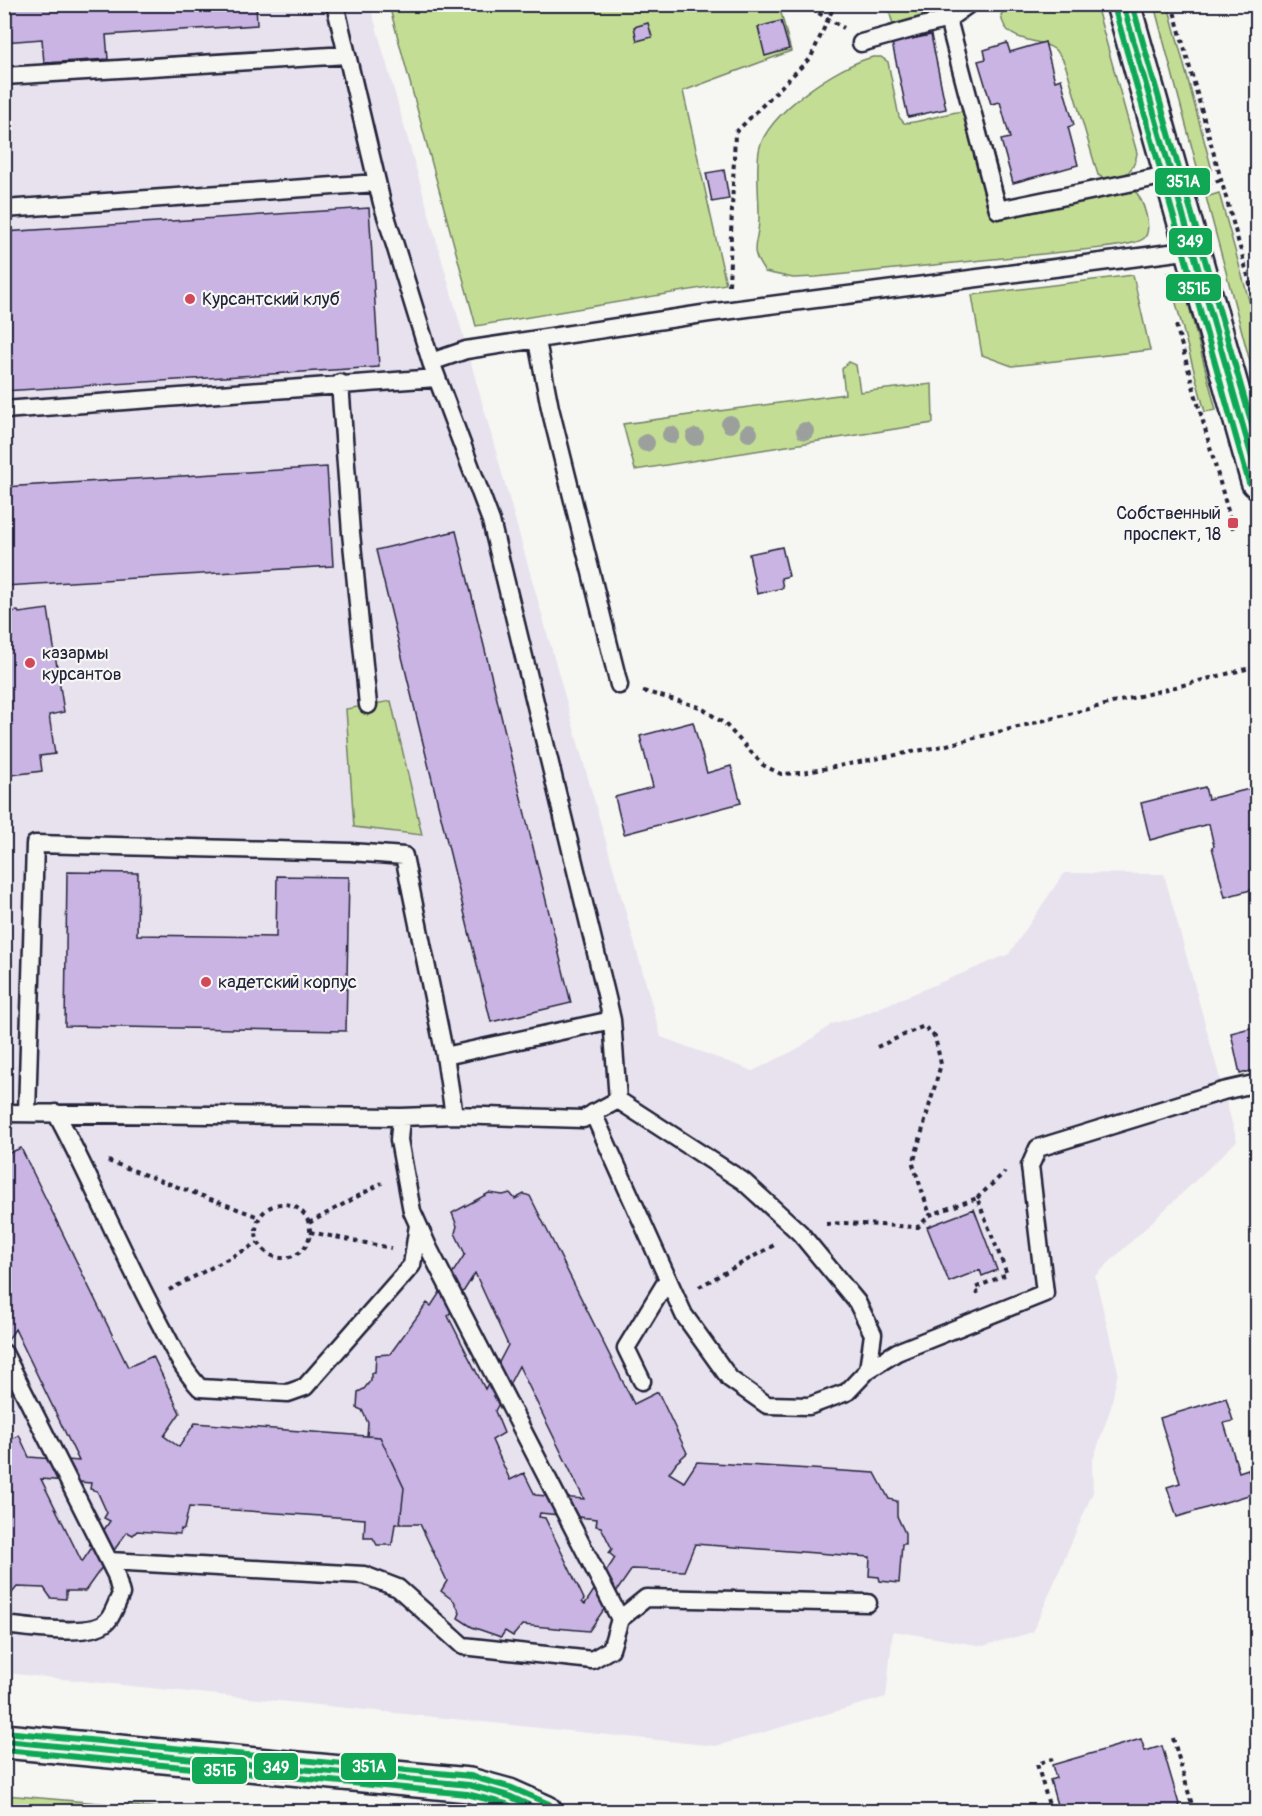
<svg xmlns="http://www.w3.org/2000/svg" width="1262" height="1816" font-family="Pangolin,sans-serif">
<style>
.built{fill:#e8e2ee}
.green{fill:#c3de94;stroke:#728068;stroke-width:1.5}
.building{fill:#c9b4e3;stroke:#22223b;stroke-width:1.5;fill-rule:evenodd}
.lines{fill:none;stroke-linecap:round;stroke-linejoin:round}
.service-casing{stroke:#22223b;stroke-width:21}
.tertiary-casing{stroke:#22223b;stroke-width:38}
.path{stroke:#22223b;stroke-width:4;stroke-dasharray:4.5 4.5;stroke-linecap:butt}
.service{stroke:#f6f6f2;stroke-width:16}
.tertiary{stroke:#f6f6f2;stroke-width:33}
.bus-1-casing{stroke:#f6f6f2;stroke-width:10}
.bus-2-casing{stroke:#f6f6f2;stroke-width:10}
.bus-3-casing{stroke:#f6f6f2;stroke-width:10}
.bus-1{stroke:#10a855;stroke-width:6}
.bus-2{stroke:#10a855;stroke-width:6}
.bus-3{stroke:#10a855;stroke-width:6}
.tree{fill:#9ca09c}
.poi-dot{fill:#d1495b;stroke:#f6f6f2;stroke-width:2}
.labels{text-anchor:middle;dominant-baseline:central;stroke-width:4.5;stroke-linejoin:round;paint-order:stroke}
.poi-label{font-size:18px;fill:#22223b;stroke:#f6f6f2;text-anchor:start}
.line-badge{stroke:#f6f6f2;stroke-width:2}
.badge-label{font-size:16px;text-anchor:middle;font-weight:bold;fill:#fff}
</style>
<rect width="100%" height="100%" fill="#f6f6f2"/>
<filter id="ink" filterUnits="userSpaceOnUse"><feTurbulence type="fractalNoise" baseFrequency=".0167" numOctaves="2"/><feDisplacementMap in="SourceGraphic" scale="12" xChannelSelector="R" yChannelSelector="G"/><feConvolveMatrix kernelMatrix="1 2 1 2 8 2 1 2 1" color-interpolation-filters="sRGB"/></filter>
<g filter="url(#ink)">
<!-- built -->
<path class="built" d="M4 5H370L661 1037 753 1071 799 1048 832 1024 862 1015 1009 954 1064 873 1164 874 1237 1141 1095 1276 1118 1371 1111 1407 1092 1463 1093 1492 1033 1632 983 1646 893 1631 886 1697 716 1746 5 1673Z"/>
<!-- green -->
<path class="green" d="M389 5H779L791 51 683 91 726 284 476 326Z
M887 5V4L949 5 943 10 893 24Z
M1014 5H1096L1137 153C1135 172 1117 187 1098 175L1068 73C1065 64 1062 55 1054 49 1038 37 1005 45 1001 15L1005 9Z
M1154 5H1168L1212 170 1199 174Z
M873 57H881L888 62 899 117 904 123C926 123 964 103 983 115L1007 205 1134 190C1143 198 1154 231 1143 239 1132 247 1078 250 1062 252 980 260 898 269 816 277L793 278 765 272C746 246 760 244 759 216 759 195 756 172 759 151 765 114 839 65 873 57Z
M1219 193 1257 329V388L1206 197Z
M1180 271 1216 410 1205 412 1168 273Z
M1133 275 1150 350 1012 366 982 355 972 295Z
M849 362 856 365 860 392 932 384 933 423 635 470 623 424 845 394 842 369Z
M391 701 422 835 354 827 346 709Z
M5 1795 193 1811H5Z"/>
<!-- building -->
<path class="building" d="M4 4H256L257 25 106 35 108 59 44 63 42 39 4 42Z
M781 21 789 49 765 56 758 27Z
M648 23 652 37 637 41 634 27Z
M931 35 946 109 908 117 892 43Z
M1045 42 1055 81 1061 79 1074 125 1068 127 1078 165 1013 183 1001 140 1010 138 1000 102 991 104 978 61 986 59 984 50 1007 43 1010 52Z
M724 170 729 199 712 202 706 173Z
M369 208 379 367 4 391V232Z
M327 467 333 566 5 586 4 487Z
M456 531 571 1003 491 1022 376 550Z
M782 547 789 576 781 578 783 588 757 594 749 554Z
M48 609 64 712 49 715 55 754 40 756 42 771 4 776V613L18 611 19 613Z
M693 722 707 773 731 766 741 803 624 834 615 797 653 787 640 736Z
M1205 787 1208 799 1258 787V888L1225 897 1212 847 1214 846 1209 824 1150 840 1141 803Z
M67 872 138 873 137 935 276 937 277 876 349 877 346 1031 65 1026Z
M1258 1026V1069L1240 1074 1231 1033Z
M21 1148 128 1367 153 1356 180 1413 164 1436 179 1447 195 1423 380 1437 404 1488 400 1524H395L392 1545H377L373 1538H364L365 1519 189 1507 184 1529H181L180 1534 137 1531 133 1535 127 1532 85 1591H66V1599L51 1598 44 1588 17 1587 7 1599 4 1597V1438L6 1442 19 1435 29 1457 79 1461 15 1329 4 1346V1155ZM41 1479 91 1483 90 1489 97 1491 107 1513 104 1518 110 1521 82 1562Z
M489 1193 503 1195 510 1193 515 1199 524 1194 530 1196 634 1404 658 1392 687 1453 676 1463 669 1473 684 1482 697 1462 875 1473 889 1499 897 1501V1516L905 1533V1544H902L899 1583 880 1581 879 1577 869 1576 870 1557 695 1544 684 1571 632 1569 589 1631 522 1625 513 1636 505 1631 501 1637 472 1627 458 1618 460 1613 454 1601 441 1591 447 1581 420 1524H400L404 1488 380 1437 367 1436 368 1423 362 1410 357 1408 358 1392 364 1389 371 1380V1373H375L376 1355 390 1354 427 1303 431 1306 465 1254 455 1233 457 1226 452 1213ZM475 1273 508 1345 485 1389 448 1316ZM519 1366 584 1499 535 1495 524 1473 510 1480 492 1440 504 1433 495 1411ZM540 1513 597 1519 596 1526 601 1527 612 1549 609 1553 615 1558 585 1604 582 1602 584 1599 545 1518 539 1517Z
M974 1209 997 1270 982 1276 980 1270 949 1282 927 1227Z
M1226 1398 1233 1421 1224 1423 1239 1472 1248 1469 1255 1493 1177 1517 1167 1487 1180 1483 1160 1418Z
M1141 1739 1145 1751 1162 1746 1181 1811 1059 1812 1050 1780 1056 1778 1052 1765Z"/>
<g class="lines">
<!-- service casing -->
<g class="service-casing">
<path id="service" d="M335 4 382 203 431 362 491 521 607 998 612 1020 618 1100
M969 4 948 19 998 210 1172 174
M861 43 948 19
M4 76 347 55
M4 209 377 183
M537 341 550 408 619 685
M431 362 466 350 709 313 1193 250
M340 383 351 533 368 705
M1236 402 1258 395
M4 410 436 378
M445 1056 612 1020
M4 1113 401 1117 454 1115 583 1119 618 1100
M27 1113 35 844 351 852 404 856 445 1056 454 1115
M56 1113C92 1180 121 1251 157 1318 170 1342 181 1368 200 1388L288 1393 305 1387 412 1265 418 1225
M593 1113 684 1315 730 1379 767 1405 809 1406 847 1392 868 1370 873 1334 857 1302 800 1233 743 1181 618 1100
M4 1353 116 1575 121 1594C117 1602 114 1612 109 1619 95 1639 27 1627 4 1625
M868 1370 897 1352 1045 1293 1030 1166 1038 1148 1223 1091 1258 1083
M642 1381 626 1348 668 1279
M109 1561 364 1575 398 1588 463 1646 592 1660 611 1649 620 1619 429 1249 412 1211 399 1140 401 1117
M620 1619 646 1598 868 1603"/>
</g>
<!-- tertiary casing -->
<g class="tertiary-casing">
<path id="tertiary" d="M1123 4 1258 481
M4 1741 469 1785 509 1796 545 1812"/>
</g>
<!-- path -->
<path class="path" d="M803 4 844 28
M1172 4 1258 312
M1207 184 1221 180
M729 285 735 133 811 57 835 4
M1176 325 1233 529
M643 691 700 707 725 724 763 765 781 774 802 773 943 746 1258 666
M877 1047 924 1026 935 1037 941 1064 913 1164 930 1215
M108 1161 259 1217
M977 1198 1005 1172
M256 1231a27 27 0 1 1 54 0a27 27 0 1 1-54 0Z
M309 1223 382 1183
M826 1224 844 1223 918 1227 930 1215 977 1198 1007 1274 975 1288 978 1294
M310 1232 391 1248
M699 1287 776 1244
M169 1290 258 1243
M1173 1738 1194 1812
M1051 1812 1037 1764 1053 1759
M1185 1812 1194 1809"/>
<!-- service -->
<use href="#service" class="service"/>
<!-- tertiary -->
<use href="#tertiary" class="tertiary"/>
<!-- bus-1 casing -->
<g class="bus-1-casing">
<path id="bus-1" d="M1123 4 1258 479
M4 1741 469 1785 509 1796 544 1812"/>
</g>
<!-- bus-2 casing -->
<g class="bus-2-casing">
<path id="bus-2" d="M1114 6 1249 483
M4 1750 467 1794 506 1804 522 1812"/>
</g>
<!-- bus-3 casing -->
<g class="bus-3-casing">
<path id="bus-3" d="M1132 4 1258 446
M5 1732 470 1776 512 1788 549 1804"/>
</g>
<!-- bus-1 -->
<use href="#bus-1" class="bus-1"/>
<!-- bus-2 -->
<use href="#bus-2" class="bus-2"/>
<!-- bus-3 -->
<use href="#bus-3" class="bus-3"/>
</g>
<!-- trees -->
<g class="tree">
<circle cx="730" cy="424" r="9"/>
<circle cx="805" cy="431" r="9"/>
<circle cx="749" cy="433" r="9"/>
<circle cx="671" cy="435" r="9"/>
<circle cx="695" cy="437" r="9"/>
<circle cx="646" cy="443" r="9"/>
</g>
</g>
<!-- markers -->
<g class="poi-dot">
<circle cx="190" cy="299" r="6"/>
<rect x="1227" y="517" width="12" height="12" rx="3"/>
<circle cx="30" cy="663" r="6"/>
<circle cx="206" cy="982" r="6"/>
</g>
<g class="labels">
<!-- poi labels -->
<g class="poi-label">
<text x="202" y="299">Курсантский клуб</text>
<text x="1221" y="513" text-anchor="end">Собственный<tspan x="1221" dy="21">проспект, 18</tspan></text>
<text x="42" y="653">казармы<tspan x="42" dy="21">курсантов</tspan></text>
<text x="218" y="982">кадетский корпус</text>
</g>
</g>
<g class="line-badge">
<rect x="1154" y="167" width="57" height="29" rx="6" fill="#10a855"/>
<rect x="1168" y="227" width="45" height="29" rx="6" fill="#10a855"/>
<rect x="1165" y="273" width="57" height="29" rx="6" fill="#10a855"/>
<rect x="340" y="1752" width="57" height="29" rx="6" fill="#10a855"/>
<rect x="253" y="1752" width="46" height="29" rx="6" fill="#10a855"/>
<rect x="191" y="1756" width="57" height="29" rx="6" fill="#10a855"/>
</g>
<g class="badge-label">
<text x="1183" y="187">351А</text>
<text x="1190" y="247">349</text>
<text x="1194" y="294">351Б</text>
<text x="369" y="1772">351А</text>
<text x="276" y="1773">349</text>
<text x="220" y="1776">351Б</text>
</g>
<!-- margin -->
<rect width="1262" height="1816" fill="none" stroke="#f6f6f2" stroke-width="24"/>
<rect x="12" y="12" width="1238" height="1792" fill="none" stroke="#22223b" stroke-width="2" filter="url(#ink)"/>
</svg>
